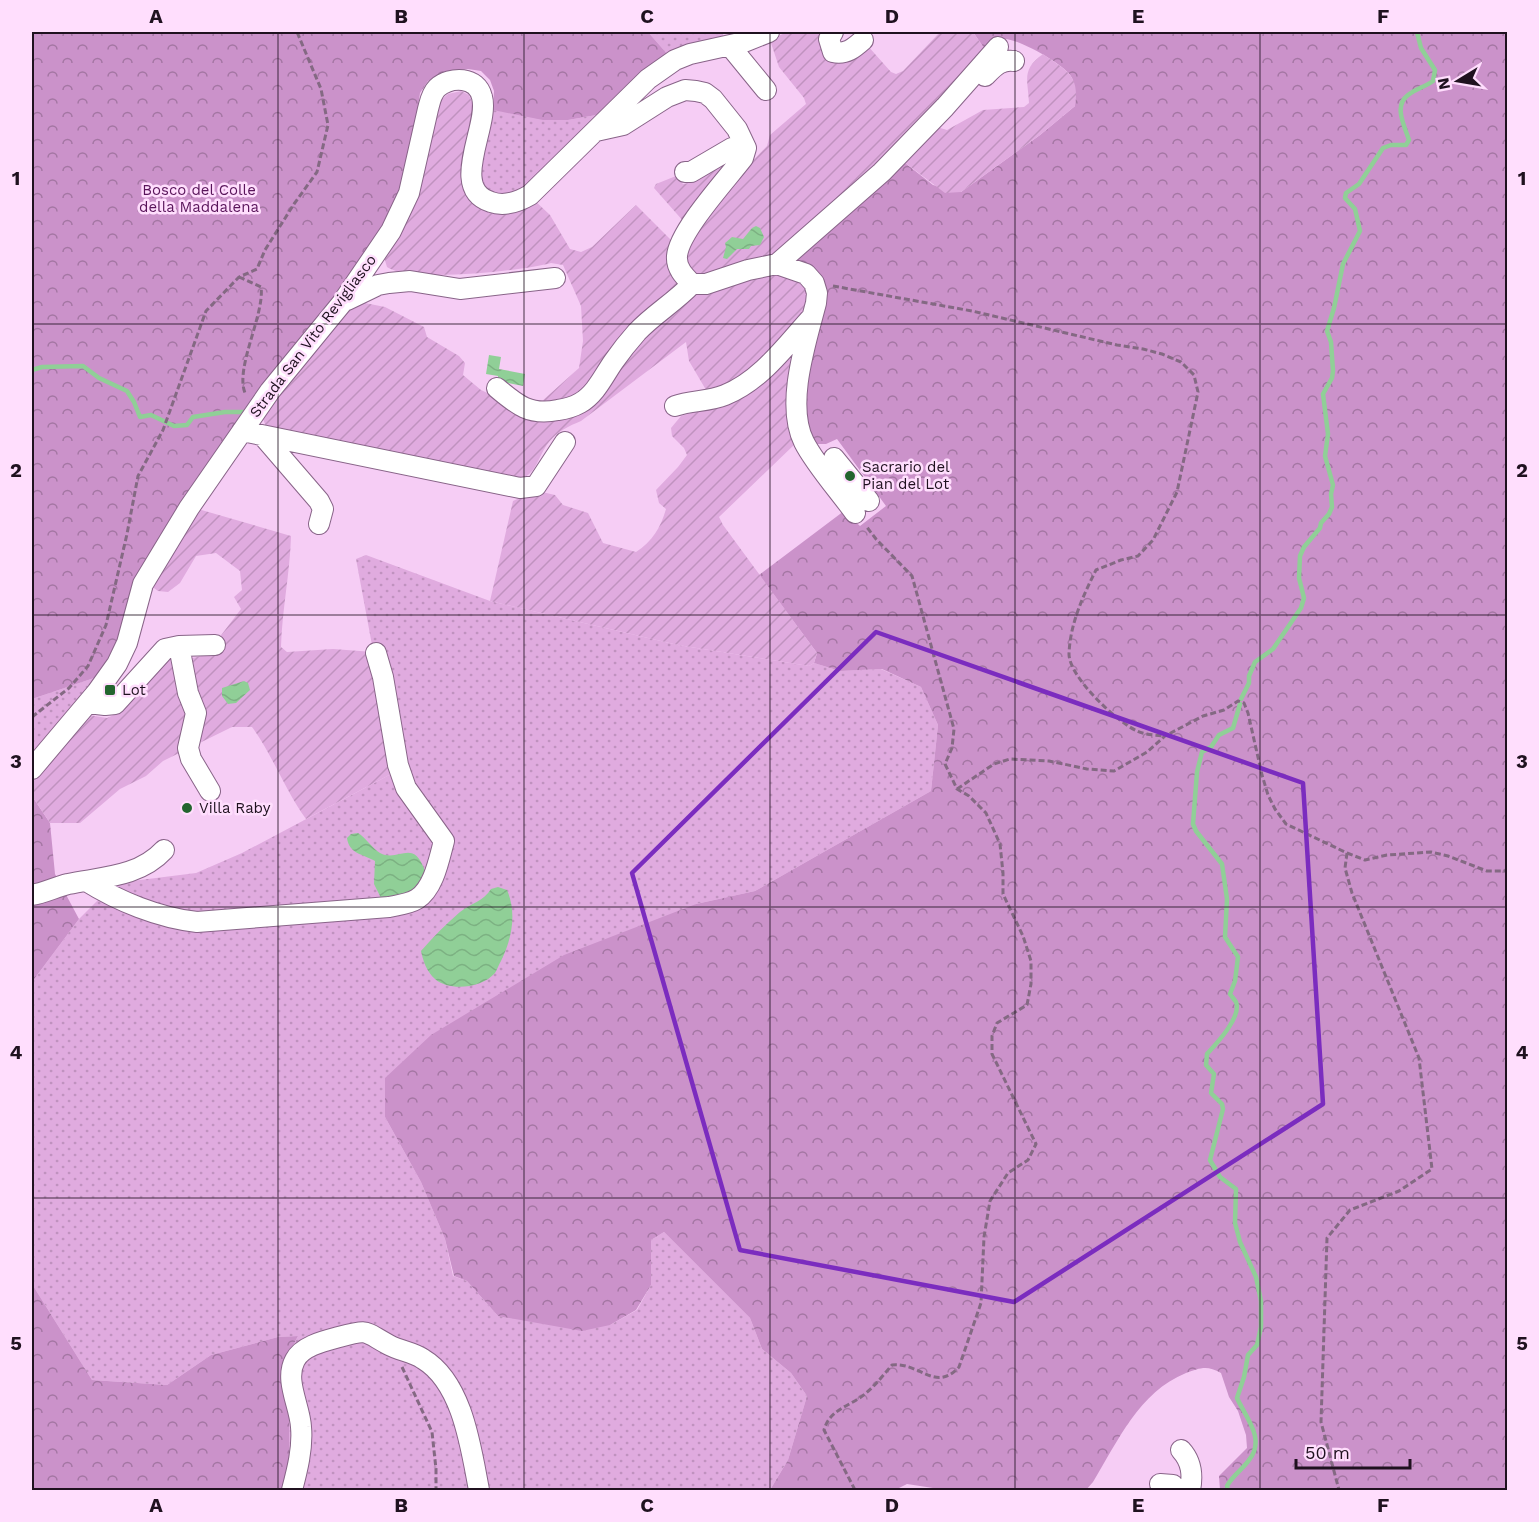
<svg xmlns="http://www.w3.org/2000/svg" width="1539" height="1522" font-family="'Work Sans',sans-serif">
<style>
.grass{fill:url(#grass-dots)}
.forest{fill:url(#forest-crowns)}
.garden{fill:url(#garden-furrows)}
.water{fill:url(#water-waves)}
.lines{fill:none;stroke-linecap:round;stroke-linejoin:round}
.stream{stroke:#90cf97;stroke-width:4.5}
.minor-casing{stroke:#886488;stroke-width:22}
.path{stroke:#846983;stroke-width:3;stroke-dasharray:6 3;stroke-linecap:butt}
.minor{stroke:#fff;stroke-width:20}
.marked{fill:none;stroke:#7b2cbf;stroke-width:4.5;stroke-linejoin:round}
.grid{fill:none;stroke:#1f111f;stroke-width:1.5;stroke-opacity:0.55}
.poi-dot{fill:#23652f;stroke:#ffdefd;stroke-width:2}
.labels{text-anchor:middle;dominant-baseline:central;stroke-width:5;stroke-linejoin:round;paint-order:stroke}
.park-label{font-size:15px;fill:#59145a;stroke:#ffdefd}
.street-label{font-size:15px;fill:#1f111f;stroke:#ffdefd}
.poi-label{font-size:15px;fill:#1f111f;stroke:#ffdefd;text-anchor:start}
.neatline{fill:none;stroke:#1f111f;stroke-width:2}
.grid-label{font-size:20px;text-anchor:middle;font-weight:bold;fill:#1f111f}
</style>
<defs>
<pattern id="grass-dots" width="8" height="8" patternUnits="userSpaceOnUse" patternTransform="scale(1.5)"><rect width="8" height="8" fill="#e0abdf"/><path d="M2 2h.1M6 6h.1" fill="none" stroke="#c092bf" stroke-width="1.8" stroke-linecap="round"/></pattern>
<pattern id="forest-crowns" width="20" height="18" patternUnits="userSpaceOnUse" patternTransform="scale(1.5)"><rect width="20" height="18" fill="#cb92ca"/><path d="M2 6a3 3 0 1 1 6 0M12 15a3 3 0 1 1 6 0" fill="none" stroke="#a476a3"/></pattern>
<pattern id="garden-furrows" width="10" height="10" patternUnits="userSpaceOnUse" patternTransform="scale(1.5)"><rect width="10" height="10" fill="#e0abdf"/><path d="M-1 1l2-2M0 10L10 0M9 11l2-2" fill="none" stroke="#c092bf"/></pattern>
<pattern id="water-waves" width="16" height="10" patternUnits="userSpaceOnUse" patternTransform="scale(1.5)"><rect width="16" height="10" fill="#90cf97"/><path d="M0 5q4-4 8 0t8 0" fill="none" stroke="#7cb182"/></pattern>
</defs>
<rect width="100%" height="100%" fill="#f6cdf5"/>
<!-- grass -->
<path class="grass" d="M648 32H722L724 37 669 56Z
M493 110 568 120 602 114 529 186 504 197C497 194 489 192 484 185 472 169 487 127 493 110Z
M366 555 490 601 678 645 809 666 814 663 840 671 881 669 921 687 938 725 931 791 755 891 696 904 385 1117 421 1182 445 1239 453 1276 467 1281 498 1316 610 1325 637 1310 651 1285V1240L664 1232 750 1318 762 1349 791 1373 807 1396 788 1460 770 1490H282L287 1480 289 1412 281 1369 298 1336 278 1337 211 1355 167 1385 92 1380 32 1284V982L79 919 112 886 124 882 196 873 242 853 393 773V758L356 559Z
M103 675 32 760V699Z"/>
<!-- forest -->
<path class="forest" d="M32 32H648L669 56 602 114 568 120H543L493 110 494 91 490 80 481 71 468 69 449 71 428 81 420 93 414 136 398 198 375 244 315 324 121 636 103 675 32 699Z
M973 32H1507V1490H1220L1219 1476 1247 1448 1246 1435 1238 1411 1229 1397 1221 1373C1207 1365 1200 1368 1186 1373 1139 1392 1118 1441 1093 1482L1086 1490H946L907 1484 895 1490H770L788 1460 807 1396 791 1373 762 1349 750 1318 664 1232 651 1240V1285L636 1310 610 1325 582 1331 498 1316 467 1281 454 1276 445 1239 421 1182 385 1117V1078L431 1035 564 955 696 904 755 891 931 791 938 725 921 687 882 669 840 671 814 663 817 653 759 575 844 511 860 526 886 506 837 439 826 444H813L808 436 792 261 900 159 933 185 961 192 1040 135 1075 106C1074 98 1076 86 1072 78 1067 66 1019 39 1005 39 998 39 991 46 986 51Z
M32 796 50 823 55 874 79 919 32 982Z
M32 1284 92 1380 167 1385 211 1355 278 1337 298 1336 281 1369 289 1412V1467L287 1480 282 1490H32Z"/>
<!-- garden -->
<path class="garden" d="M787 32H828L826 48 867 45 891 72 896 74 903 71 940 32H973L986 51 916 131 778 255 704 278C688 272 684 262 686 246L741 173 767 146 770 135 806 104 804 98 779 67 770 40Z
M1043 54C1066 71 1080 74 1075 106L1040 135 961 192 945 193 900 159 937 127 947 130 983 110 1024 107 1029 103C1028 79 1021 70 1043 54Z
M461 91 469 95 475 109 465 190 475 205 496 214 517 210 533 199 550 215 570 249 581 252 592 247 636 205 673 242 692 293 771 273 790 275 806 286 809 299 795 444 719 517 723 525 817 653 814 663 809 666 678 645 490 601 513 501C523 495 533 498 542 492L555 495 563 505 588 513 603 543 636 552C652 542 661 527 666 509L659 503 656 490 678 467 687 455 684 448 672 436 671 428 681 416 701 410 709 395 689 361 686 342 581 421C569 426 558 431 549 442 537 457 538 474 517 481L267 429 261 414 346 307 360 302 385 307 424 327 427 337 459 356 465 363 463 375 481 390 496 397 527 398 541 402 579 368 583 341 581 306 563 265 551 263C522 271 410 283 387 267L384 257 434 125 441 100 448 94Z
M728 156 734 157 684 222 654 188 656 184 676 176 683 184 688 183Z
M198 509 291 536C290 573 282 610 281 647L287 652 333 649 373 652 393 773 306 819C285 790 273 756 252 727H232L163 761 146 776 120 789 80 823H50L32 796V783L89 715 107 718 118 713 169 658H192L206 655 241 609 234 597 242 590 240 571 216 553 196 556 180 583 168 592 158 591 150 585Z"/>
<!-- water -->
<path class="water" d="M756 226 760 228 764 237 760 245 751 246 749 249H737L727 259 723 258 726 247 725 243 732 237 743 239 752 228Z
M489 355 501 357 499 369 525 374 523 386 498 381V376L486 374Z
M244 681 248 683 250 690 236 703 228 704 222 696V688Z
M358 833C366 838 372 848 380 853 399 863 413 837 425 871 417 894 404 896 381 898L374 884 375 861C363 854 349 854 347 838L351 834Z
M498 887 507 890C517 913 512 939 501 961 499 964 497 970 495 973 482 988 450 992 435 979 427 972 423 961 421 951 433 937 446 924 460 912 470 904 484 901 491 889Z"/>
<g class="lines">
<!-- stream -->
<path class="stream" d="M32 370 42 367 83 366 99 378 127 391 134 402 140 417 151 415 174 426 187 425 193 417 225 412H244
M1241 699 1249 683V676L1255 662 1273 649 1301 608 1304 598 1299 578 1300 556 1304 547 1320 528 1321 523 1329 514 1332 507 1331 494 1333 485 1325 456 1328 434 1323 394 1332 378 1333 371 1331 342 1327 331 1334 308 1343 264 1360 231 1355 209 1345 198 1346 193 1359 184 1383 148 1391 145H1406L1409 140C1405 127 1393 106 1408 95 1415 89 1425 87 1433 81L1435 70 1421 48 1417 32
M1228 1490 1227 1486C1232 1476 1243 1469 1249 1460 1266 1439 1246 1418 1237 1398L1244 1377 1248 1355 1257 1345 1261 1327V1301L1256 1277 1240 1242 1235 1223 1236 1189 1220 1177 1210 1160 1223 1109 1222 1104 1211 1093 1214 1074 1206 1065 1207 1054C1216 1044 1242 1017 1236 1002 1234 999 1232 997 1230 994L1235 981 1238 957 1225 937 1227 899 1222 864 1196 831 1193 824 1197 772 1202 752 1211 747 1219 735 1233 728 1240 704"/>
<!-- minor casing -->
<g class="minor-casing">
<path id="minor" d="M833 32 829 39 833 52C846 55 854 48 863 40
M730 46 766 90
M985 76C994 67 1001 59 1014 61
M596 131 623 125 667 97 685 90 696 91 705 93 713 99 737 129 746 148 743 158C727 179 679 231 677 256 676 268 684 276 692 284H706L748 270 777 264 806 274 814 283 817 293 816 303C806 342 785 404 804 442 815 464 840 492 855 513
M685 172H691L732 148H746
M777 264 882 172 945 107 998 47
M347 300 378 285 389 283 410 281 460 289 555 278
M497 388C517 405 530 416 558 410 565 409 573 407 580 403 596 394 604 375 614 361 621 351 629 341 637 332 654 314 675 302 692 284
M675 406C691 400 708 402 725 395 761 381 787 344 812 317
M242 431 520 488 536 486 565 442
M263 436 319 501 323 509 319 524
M834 458 869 501
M179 646 188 693 196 713 188 748 191 759 210 791
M88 703 105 705 115 704 165 649 179 646 215 645
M32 769 97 692 117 664 127 643 143 584 189 508 270 391 342 303 391 231 409 193 428 109C430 102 431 94 437 88 451 76 477 76 482 97 490 126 448 188 491 202 505 207 518 202 530 195L648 79 675 60 690 54 744 42 769 32
M86 881C118 901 159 918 197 922L389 907C398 905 409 904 417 899 434 888 439 859 444 841L406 788 398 765 383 677 376 653
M32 895C44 893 56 887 68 884 102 877 139 877 164 850
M1181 1450C1192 1462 1193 1475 1190 1490
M1160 1484 1173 1485 1174 1490
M292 1490C297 1471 303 1448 301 1427 300 1406 284 1380 295 1360 302 1346 324 1341 339 1337 370 1329 363 1331 389 1345 400 1351 413 1352 423 1359 463 1383 471 1449 479 1490"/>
</g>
<!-- path -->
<path class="path" d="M239 277 261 287C265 315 233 371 246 395
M833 286 972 311 1117 345 1143 349 1162 354 1181 362 1194 375 1198 392 1177 492 1153 540 1138 556 1121 560 1096 570C1083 596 1070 624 1069 654 1069 677 1117 722 1137 731 1145 735 1156 735 1165 736
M32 717 69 688 88 666 106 625 127 534 138 476 163 430 206 311 239 277 257 269 265 250 294 204 317 172 328 125 321 89 297 32
M957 789 994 764 1010 759 1049 761 1087 769 1114 771 1147 752 1165 736 1203 716 1224 710 1238 701 1244 703 1248 713 1262 775 1268 795 1275 809 1286 824 1347 853 1345 868 1352 893 1419 1058 1432 1169 1399 1191 1350 1210 1327 1238 1321 1422 1339 1490
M1347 853 1365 860 1387 855 1431 852 1448 856 1487 871H1508
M402 1367 432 1432 436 1469V1490
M855 1490 824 1430C830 1408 852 1406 866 1393 876 1385 884 1374 892 1365 920 1362 935 1393 959 1367L981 1303 984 1237 990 1201 1008 1173 1028 1160 1036 1144 992 1054V1036L997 1023 1027 1005 1031 984V961L1023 936 1003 894V873L1000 844 986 813 969 796 957 789 945 764 952 748 954 729 912 576 876 539 866 526"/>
<!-- minor -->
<use href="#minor" class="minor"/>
</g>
<!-- marked area -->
<path class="marked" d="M876 632 1303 783 1323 1104 1014 1302 740 1250 632 873Z"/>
<!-- grid -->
<path class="grid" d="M278 32V1490M524 32V1490M770 32V1490M1015 32V1490M1260 32V1490M32 324H1508M32 615H1508M32 907H1508M32 1198H1508"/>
<!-- markers -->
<g class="poi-dot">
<circle cx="850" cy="476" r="6"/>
<rect x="104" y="684" width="12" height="12" rx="3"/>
<circle cx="187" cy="808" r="6"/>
</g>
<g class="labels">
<!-- park labels -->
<g class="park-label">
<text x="199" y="190">Bosco del Colle<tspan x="199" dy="17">della Maddalena</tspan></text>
</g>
<!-- street labels -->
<g class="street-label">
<text transform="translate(313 336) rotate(-53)">Strada San Vito Revigliasco</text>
</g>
<!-- poi labels -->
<g class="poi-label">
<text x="862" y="467">Sacrario del<tspan x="862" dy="17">Pian del Lot</tspan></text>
<text x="122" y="690">Lot</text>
<text x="199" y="808">Villa Raby</text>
</g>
</g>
<!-- border -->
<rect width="1539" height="1522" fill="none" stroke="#ffdefd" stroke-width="66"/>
<!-- north arrow -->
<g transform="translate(1458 81) rotate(259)" stroke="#ffdefd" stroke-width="4.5" paint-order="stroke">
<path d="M0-4.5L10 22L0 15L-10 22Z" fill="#1f111f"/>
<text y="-9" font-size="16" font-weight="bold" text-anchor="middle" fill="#1f111f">N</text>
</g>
<!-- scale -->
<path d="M1296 1459v9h114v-9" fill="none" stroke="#1f111f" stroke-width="3"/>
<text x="1305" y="1459" font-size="18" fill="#1f111f" stroke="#ffdefd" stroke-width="4.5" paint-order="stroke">50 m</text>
<rect x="33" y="33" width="1473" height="1456" class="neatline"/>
<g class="grid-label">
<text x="156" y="23">A</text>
<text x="401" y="23">B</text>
<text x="647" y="23">C</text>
<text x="892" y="23">D</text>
<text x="1138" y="23">E</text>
<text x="1383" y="23">F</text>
<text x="16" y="185">1</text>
<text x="1522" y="185">1</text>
<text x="16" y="477">2</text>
<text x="1522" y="477">2</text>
<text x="16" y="768">3</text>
<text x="1522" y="768">3</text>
<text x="16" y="1059">4</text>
<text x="1522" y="1059">4</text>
<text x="16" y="1350">5</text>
<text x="1522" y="1350">5</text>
<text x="156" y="1512">A</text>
<text x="401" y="1512">B</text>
<text x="647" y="1512">C</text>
<text x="892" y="1512">D</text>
<text x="1138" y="1512">E</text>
<text x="1383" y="1512">F</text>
</g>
</svg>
